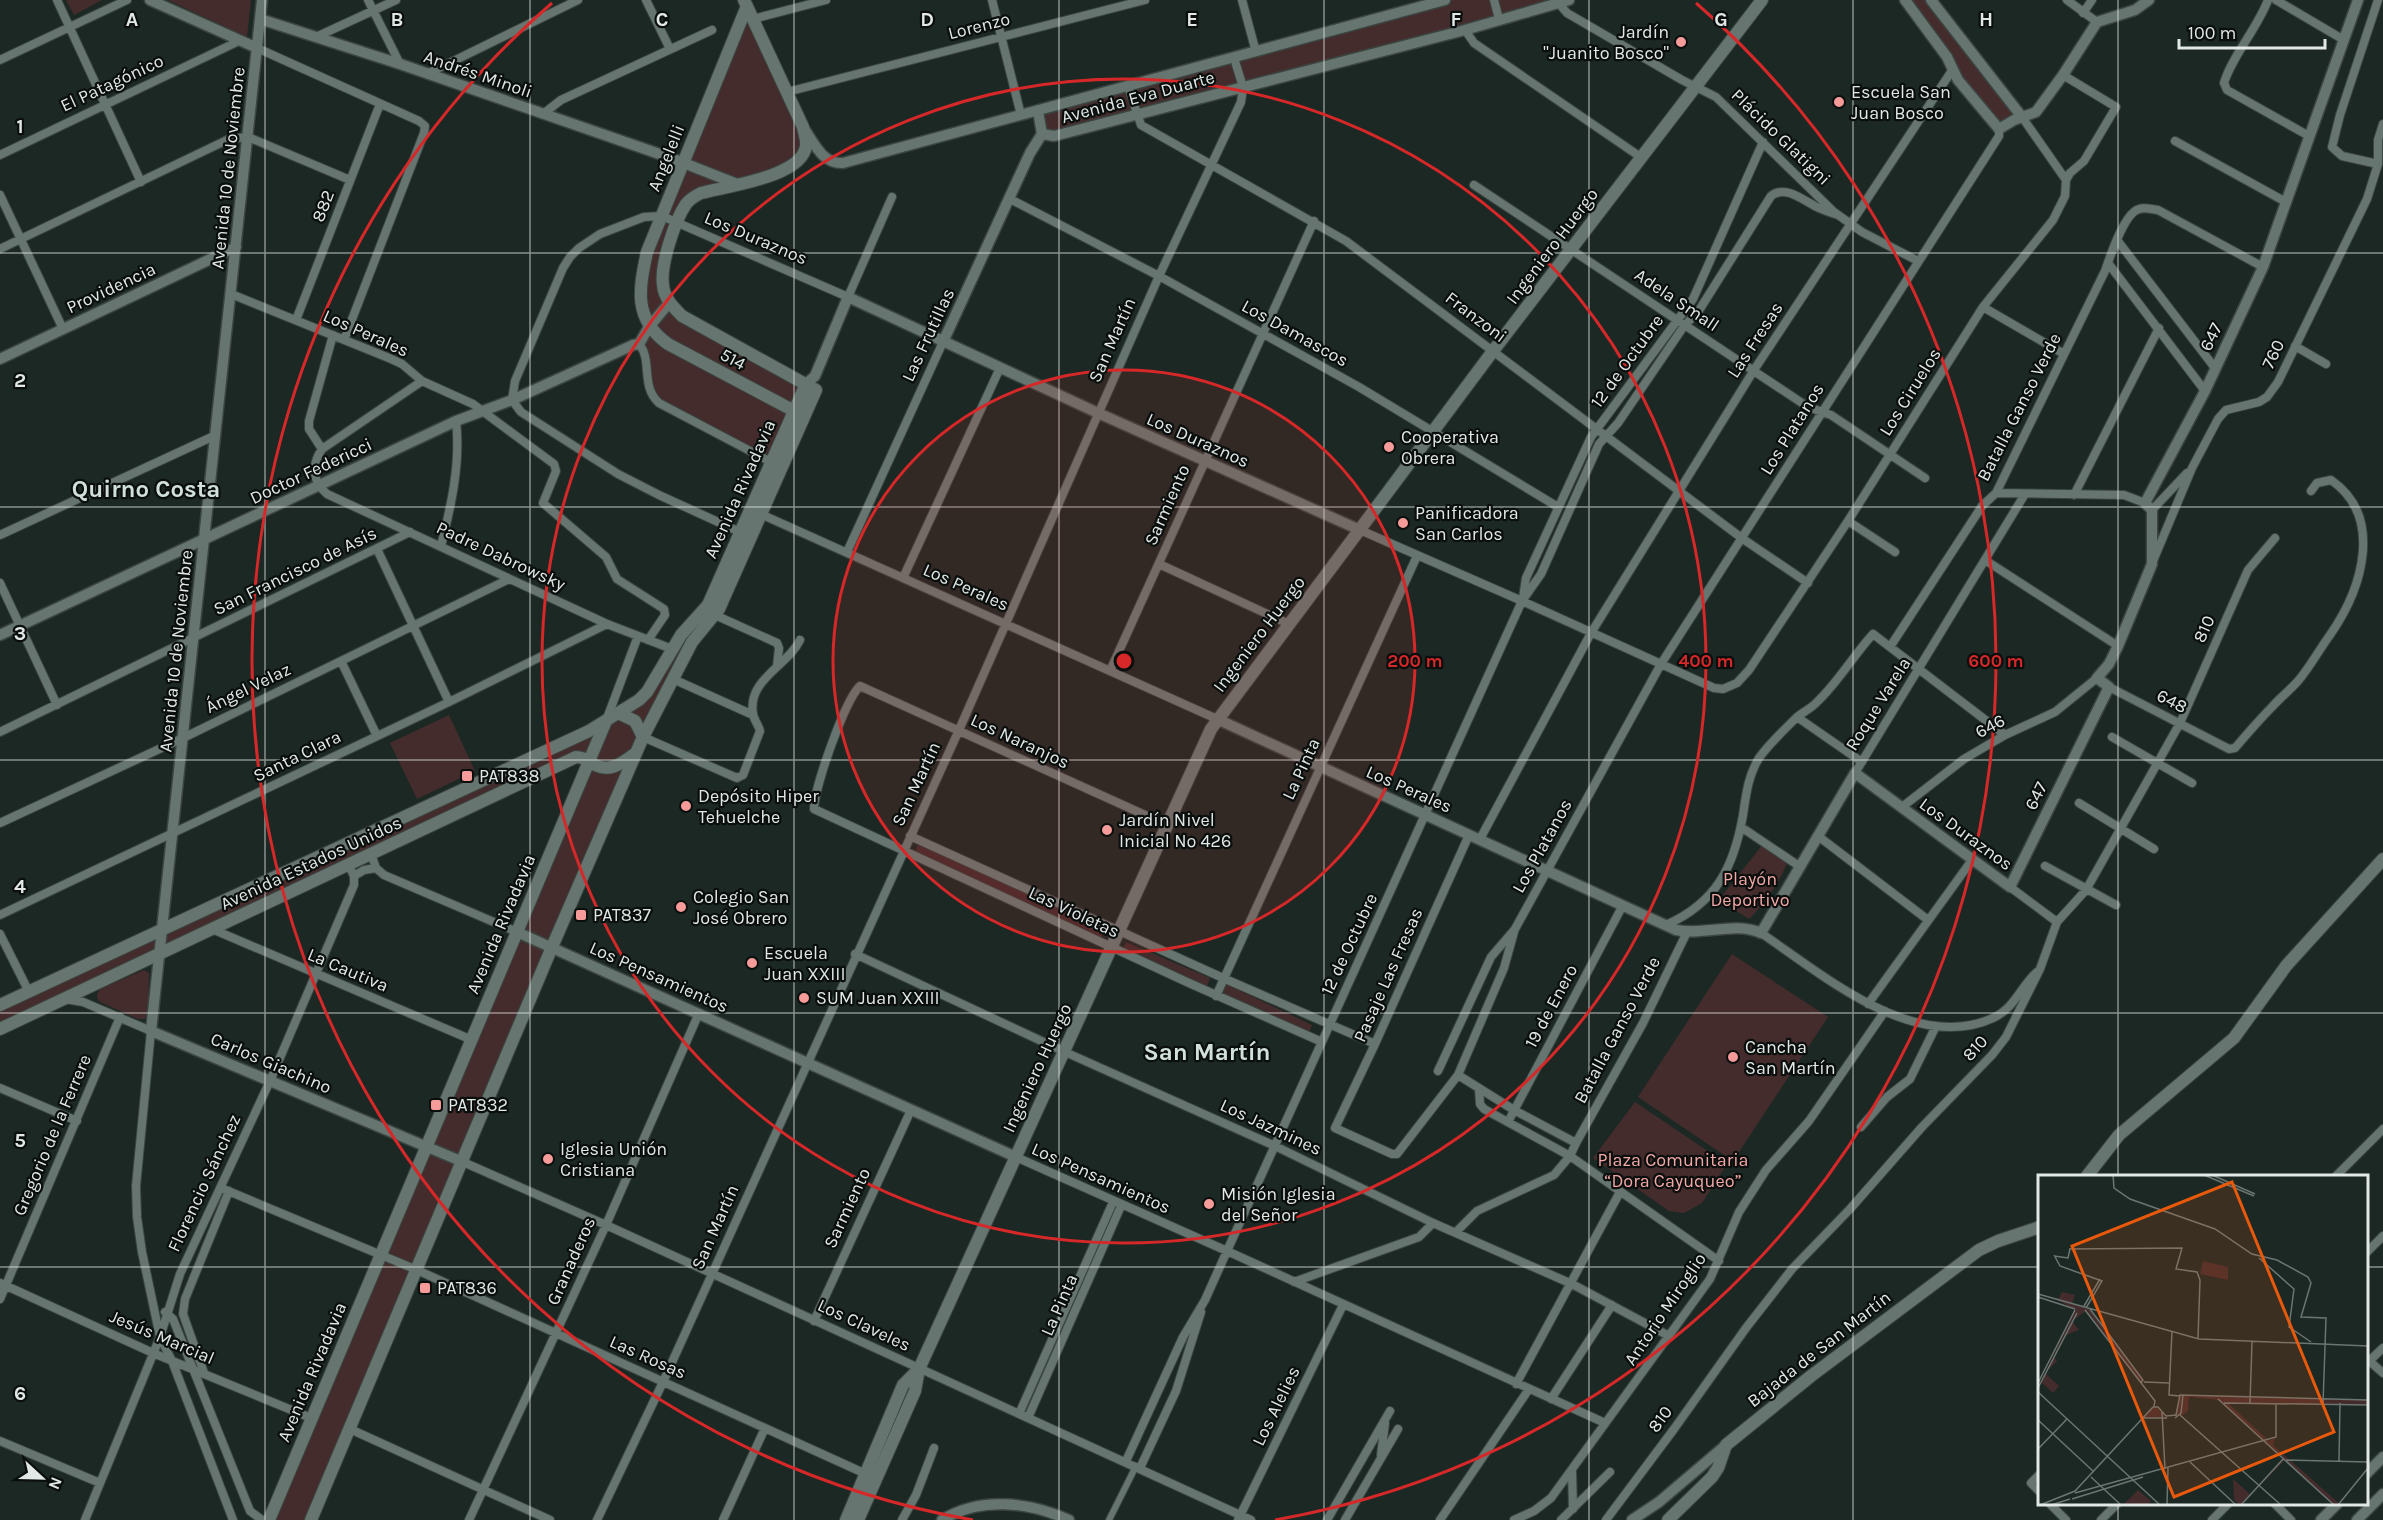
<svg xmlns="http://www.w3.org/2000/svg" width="2383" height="1520" font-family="Karla,sans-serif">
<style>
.green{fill:#452c2c}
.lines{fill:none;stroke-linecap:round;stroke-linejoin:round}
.pedestrian-casing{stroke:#3b4541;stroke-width:8}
.minor-casing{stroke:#3b4541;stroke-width:10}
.tertiary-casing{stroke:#3b4541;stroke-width:13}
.secondary-casing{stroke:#3b4541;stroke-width:14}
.pedestrian{stroke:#677570;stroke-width:6}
.minor{stroke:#677570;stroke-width:8}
.tertiary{stroke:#677570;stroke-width:10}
.secondary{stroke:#677570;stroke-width:12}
.grid{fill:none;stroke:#e1e8e5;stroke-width:1.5;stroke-opacity:0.55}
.ring{fill:none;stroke:#d62828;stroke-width:3}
.poi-dot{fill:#f59b99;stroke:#0a0f0e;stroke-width:2}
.labels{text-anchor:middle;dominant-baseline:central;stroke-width:4.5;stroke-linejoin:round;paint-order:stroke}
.street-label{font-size:18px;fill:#e1e8e5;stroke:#0a0f0e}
.poi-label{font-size:18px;fill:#e1e8e5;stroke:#0a0f0e;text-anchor:start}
.park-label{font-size:18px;fill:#f3a8a6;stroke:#0a0f0e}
.district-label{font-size:24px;font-weight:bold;fill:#d1e0da;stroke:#0a0f0e}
.inset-road{fill:none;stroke:#6b7571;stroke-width:1.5}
.view{fill:#e8590c;fill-opacity:0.15;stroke:#e8590c;stroke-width:3}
.inset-edge{fill:none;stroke:#e1e8e5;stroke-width:3}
.grid-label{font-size:20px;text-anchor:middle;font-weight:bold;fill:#e1e8e5;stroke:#0a0f0e;stroke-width:4.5;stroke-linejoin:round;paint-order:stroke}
.centre{fill:#d62828;stroke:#0a0f0e;stroke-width:3}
.ring-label{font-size:18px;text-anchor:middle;font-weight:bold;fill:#d62828;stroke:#0a0f0e;stroke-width:4.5;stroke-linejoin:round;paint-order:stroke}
</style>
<rect width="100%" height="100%" fill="#1c2824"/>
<!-- green -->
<path class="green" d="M66 0H102L74 15Z
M168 0H251L247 37Z
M1445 0H1569L1049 137 1038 111Z
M1905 0H1931L2022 117 1999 129Z
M747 6 806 146 796 164 692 198 666 252 670 303 816 390 673 679 311 1520H269L589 761 581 757 0 1029V1005L362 836 639 700 703 611 771 463 654 398 643 348 649 327 643 272Z
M449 715 475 771 417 799 390 743Z
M1763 844 1788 861C1779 883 1766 902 1749 919L1719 900Z
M918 845 1106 929 1100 939 914 854Z
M1126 942 1210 978 1207 987 1123 949Z
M1732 954 1828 1017 1733 1161 1638 1097Z
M144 970 149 973 148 1012 145 1019H138L98 1001 97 995 100 989Z
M1226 984 1312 1025 1309 1033 1222 993Z
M1635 1102 1727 1164 1702 1203 1684 1213 1669 1211 1593 1158Z"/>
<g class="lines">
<!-- pedestrian casing -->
<g class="pedestrian-casing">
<path id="pedestrian" d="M1109 1520 1136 1466"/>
</g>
<!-- minor casing -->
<g class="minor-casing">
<path id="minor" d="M57 0 141 182
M368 0 400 64
M646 0 670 49
M992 0 1021 115
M1242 0 1256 52
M1494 0 1499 19
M1556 0 1567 13 1682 80 1716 97 1834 212 1862 232 1918 261
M2067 0 2097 22
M2268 0C2257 29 2232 56 2224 83L2227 90 2309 136
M2276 0 2344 40
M2083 13 2092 0
M753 19 826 0
M1465 30 1474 43 1642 158
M316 37 396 0
M257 48 419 121 425 126 424 133 344 340
M0 60 127 0
M427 74 578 0
M1128 86 1141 125 1346 241 1743 539 1808 583
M787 92 1145 0
M543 114 561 100 712 30
M2022 117 2066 180
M2175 141 2286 202
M0 155 239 41
M2378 164 2342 156 2332 147 2340 115 2378 0
M1474 185 1808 407 1831 415 1925 478
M0 195 63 329
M1010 199 1159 276 1359 387 1558 507
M2117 240 2215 368
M0 249 229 139 248 137 350 180
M2108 263 2205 391
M231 294 389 358 402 364 422 381 473 404 554 464 556 471 543 503 606 557 617 579 664 609 665 615 648 640
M1983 307 2064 354
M296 320 380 104
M333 335 309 421V429L322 449C311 465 312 481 327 494L607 624 672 649
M639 344C653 360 640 386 659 403L771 462
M2295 346 2326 364
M322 449 422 381
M1996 493 2124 495 2145 503
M2074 495 2159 328
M2152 510 2187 473
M756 512 1217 719
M1848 521 1895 552
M1360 530 1522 601 1714 688 1723 689 1737 683 1749 670 1848 521 1983 307 2053 220 2065 196 2066 180 2070 173 2084 161 2116 107 2063 75
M740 532 659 495 618 474 521 412 512 400 515 381 563 268 570 257 579 248 600 234 644 217 662 216 848 297 892 197
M0 535 216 435
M441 546C451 506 461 463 456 421
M377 549 449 702
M847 552 943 342
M1985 560 2118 646
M2153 561 2192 468 2218 419 2226 410 2259 402 2267 397 2278 382 2367 199 2378 164V140L2383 124
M1159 564 1289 624
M903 578 1000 368
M0 583 57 705
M1523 598 1526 578 1591 437 1693 299 1763 142
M715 615 777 643 779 648 777 666
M1890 647 1982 506 1996 493 2105 271C2110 257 2122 220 2135 211 2142 206 2150 209 2158 210L2263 267
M341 661 377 736
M1110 671 1314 221
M673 679 753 715
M2109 687 2229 749 2235 748C2247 734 2259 720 2272 707 2280 698 2290 690 2298 681 2310 667 2319 650 2330 635 2364 586 2383 516 2331 480L2317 483 2311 491
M1797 717 1862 762
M606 721 638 636
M0 732 410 532
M643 737 737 778 743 775 760 731C759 726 754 720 753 714 747 679 788 666 800 640
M2112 737 2192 783
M1855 773 2025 494
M2079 803 2154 849
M1902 807 1964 759 2005 735 2055 712 2097 678
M0 823 183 738 509 579
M1167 825 860 686C845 700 814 788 814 809L1189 983 1322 1042
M1741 827 1799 866
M1469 835 1375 1044 1335 1128 1392 1154H1397L1458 1075 1504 968 1514 932
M910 836 1223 978 1375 1044
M1818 836 1928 920
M1480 839 1591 633 1754 370 1953 69
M371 854 376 868 384 875 517 932
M2045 866 2116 905
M354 876 364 870 376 868
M2010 887 2057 922
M0 915 449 702 607 624
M1666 925C1716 903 1734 867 1743 815 1746 795 1748 776 1759 758 1769 744 1784 730 1796 718 1803 712 1812 708 1818 701 1839 681 1853 656 1873 634L2005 735
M212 929 472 1040
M1761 933C1822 974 1914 1054 1993 1018 2016 1007 2020 987 2037 972
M0 934 29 992
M855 954 1065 1052 1275 1146 1433 1223 1572 1284 1669 1336
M1216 996 1417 556
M65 999 83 1002 151 1031 136 1186 137 1217 142 1252 160 1337 172 1361 233 1520
M1868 1004 1972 860
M1438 1071 1491 957 1515 929 1661 664 1999 136V129
M1458 1075 1514 1110 1576 1143 1570 1156 1719 1261
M0 1088 77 1121
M1508 1122 1623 905
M1861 1127 1887 1097 1910 1079 1936 1026
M1576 1143 1643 1023 1687 932
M1016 1157 1227 1251 1605 1423
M463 1162 606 1225 1251 1520
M2336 1176 2383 1129
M221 1188 417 1270 866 1474
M1456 1232 1477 1211 1554 1175 1570 1156 1484 1109 1480 1104 1479 1089
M2366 1253 2383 1236
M1294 1282 1419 1237 1433 1223
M0 1283 153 1353 311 1418
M0 1299 120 1017
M165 1312 173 1319 250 1511 262 1520
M814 1321 911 1110
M2367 1359 2383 1373
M2366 1364 2383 1348
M204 1373 183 1314 185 1299 229 1191
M1516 1384 1620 1192
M1551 1399 1612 1305
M1019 1414 1113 1202
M1028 1418 1121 1206
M350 1429 550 1520
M0 1441 100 1483
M1381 1455 1385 1423
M1126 1461 1183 1337 1205 1300 1227 1251 1522 601 1541 574 1599 444 1618 423 1684 326 1698 312 1771 196C1786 184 1805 202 1819 208 1825 211 1832 213 1838 215
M1140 1468 1176 1391 1201 1312
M1572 1470 1573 1509
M2040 1474 2031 1483 2040 1492
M2050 1504 2066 1520
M2275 1504 2291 1520
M85 1520 160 1337 180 1274 270 1081 354 885V876L348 864
M469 1520 606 1225 699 1013
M597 1520 663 1382 959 730 1159 276 1241 102 1243 87 1234 58
M723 1520 765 1428
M902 1520 916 1495 934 1448
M1238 1520 1343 1305
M1327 1520 1390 1411
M1345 1520 1398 1429
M1440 1520 1529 1389
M1514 1520 1534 1511 1551 1498 1710 1279 1739 1212 1766 1170 1809 1121 1885 1011
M1561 1520 1610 1472
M1606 1520 1674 1429 1746 1328 1792 1269 1850 1209 1922 1127 1992 1055 2006 1037 2040 969 2057 922 2086 890 2180 723 2248 570 2275 538
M2101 1520 2117 1504
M2212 1520 2228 1504"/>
</g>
<!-- tertiary casing -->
<g class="tertiary-casing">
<path id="tertiary" d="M150 0 257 48
M262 0 151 1031 463 1162
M1905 0 1947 57 1958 80 1999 129 2014 120 2036 112 2063 75 2097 22 2135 10 2149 0
M1931 0 2022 117
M260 19 400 64 671 158 737 184
M1038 111 1042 134 1054 136 1465 30 1569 0
M805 130C815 145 823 164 843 163L1445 0
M943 342 1030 153 1042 134
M0 359 236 247
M806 384 815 376 848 297 1098 413 1360 530
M0 635 456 421 512 400 633 345 639 344 649 327 669 303
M1217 719 1676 930C1703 936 1735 921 1761 933L1855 773 2010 887 2109 687 2097 678 2109 664 2118 646 2152 564V510L2145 503 2205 391 2263 267 2358 0
M517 932 1016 1157
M2366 1474 2383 1457
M942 1520C980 1496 1029 1502 1069 1520
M1632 1520 1659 1502 1726 1445
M2321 1520 2337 1504
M2357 1520 2383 1494"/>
</g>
<!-- secondary casing -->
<g class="secondary-casing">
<path id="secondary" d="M747 6 647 252C639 289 633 319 668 344L800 414
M618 713 635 721 643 737
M0 1005 589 731 639 700 647 692 681 635 708 605 806 384
M0 1029 576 757C584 757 588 761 595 765 611 773 623 762 636 753
M2087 1176 2119 1135 2234 1038 2286 966 2383 859
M269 1520 606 721
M311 1520 552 947 643 737 692 642 719 609 816 390 682 316C673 307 664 298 663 285 660 265 675 220 686 204 690 199 695 196 701 193 727 186 802 177 806 146 807 141 804 133 803 127L744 0
M846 1520 903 1385 919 1369
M858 1520 915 1391 919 1369 1211 729 1493 351 1762 0
M1668 1520 1712 1477 1718 1468 1726 1445 1811 1376 1979 1250 1998 1241 2040 1227"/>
</g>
<!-- pedestrian -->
<use href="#pedestrian" class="pedestrian"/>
<!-- minor -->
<use href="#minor" class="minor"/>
<!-- tertiary -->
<use href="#tertiary" class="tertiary"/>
<!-- secondary -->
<use href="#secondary" class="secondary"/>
</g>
<!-- grid -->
<path class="grid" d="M265 0V1520M530 0V1520M794 0V1520M1059 0V1520M1324 0V1520M1589 0V1520M1853 0V1520M2118 0V1176M0 253H2383M0 507H2383M0 760H2383M0 1013H2383M0 1267H2040M2366 1267H2383M2118 1504V1520"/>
<!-- distance rings -->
<circle cx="1124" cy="661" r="291" fill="#d62828" fill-opacity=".12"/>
<g class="ring">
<circle cx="1124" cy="661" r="291"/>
<circle cx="1124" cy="661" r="582"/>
<path d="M973 1520A872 872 0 0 1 552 3M1696 3A872 872 0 0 1 1275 1520"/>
</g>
<!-- markers -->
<g class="poi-dot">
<circle cx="1681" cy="42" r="6"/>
<circle cx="1839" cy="102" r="6"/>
<circle cx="1389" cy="447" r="6"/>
<circle cx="1403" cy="523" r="6"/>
<rect x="461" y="770" width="12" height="12" rx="3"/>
<circle cx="686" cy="806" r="6"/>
<circle cx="1107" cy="830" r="6"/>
<circle cx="681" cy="907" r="6"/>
<rect x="575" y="909" width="12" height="12" rx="3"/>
<circle cx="752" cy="963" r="6"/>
<circle cx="804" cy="998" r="6"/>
<circle cx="1733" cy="1057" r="6"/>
<rect x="430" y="1099" width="12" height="12" rx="3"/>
<circle cx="548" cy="1159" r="6"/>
<circle cx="1209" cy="1204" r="6"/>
<rect x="419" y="1282" width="12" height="12" rx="3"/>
</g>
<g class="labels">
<!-- street labels -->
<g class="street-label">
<text transform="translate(979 26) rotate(-14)">Lorenzo</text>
<text transform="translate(478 74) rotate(19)">Andrés Minoli</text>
<text transform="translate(112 83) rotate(-25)">El Patagónico</text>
<text transform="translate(1138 97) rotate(-15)">Avenida Eva Duarte</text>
<text transform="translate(1781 137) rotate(44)">Plácido Glatigni</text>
<text transform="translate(666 158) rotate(-68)">Angelelli</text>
<text transform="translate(228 168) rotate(-84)">Avenida 10 de Noviembre</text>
<text transform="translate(323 206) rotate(-69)">882</text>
<text transform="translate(756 238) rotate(23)">Los Duraznos</text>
<text transform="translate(1552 246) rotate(-53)">Ingeniero Huergo</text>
<text transform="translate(111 288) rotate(-25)">Providencia</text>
<text transform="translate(1677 300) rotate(34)">Adela Small</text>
<text transform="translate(1476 317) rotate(37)">Franzoni</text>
<text transform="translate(366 333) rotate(24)">Los Perales</text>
<text transform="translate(1295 333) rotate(29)">Los Damascos</text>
<text transform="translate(928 335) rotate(-65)">Las Frutillas</text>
<text transform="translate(2211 337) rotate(-64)">647</text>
<text transform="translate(1112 340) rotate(-66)">San Martín</text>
<text transform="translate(1755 340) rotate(-57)">Las Fresas</text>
<text transform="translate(2273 354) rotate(-65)">760</text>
<text transform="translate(733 359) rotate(28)">514</text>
<text transform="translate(1627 361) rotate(-54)">12 de Octubre</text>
<text transform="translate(1910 392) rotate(-58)">Los Ciruelos</text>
<text transform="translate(2019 407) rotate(-63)">Batalla Ganso Verde</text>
<text transform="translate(1792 429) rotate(-58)">Los Platanos</text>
<text transform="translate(1198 440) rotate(24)">Los Duraznos</text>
<text transform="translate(311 471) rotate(-25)">Doctor Federicci</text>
<text transform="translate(740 489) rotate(-66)">Avenida Rivadavia</text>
<text transform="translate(1167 505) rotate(-66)">Sarmiento</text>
<text transform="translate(501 556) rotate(25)">Padre Dabrowsky</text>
<text transform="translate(295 571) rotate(-26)">San Francisco de Asís</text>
<text transform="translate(966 587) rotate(24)">Los Perales</text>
<text transform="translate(2204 629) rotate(-66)">810</text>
<text transform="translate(1259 634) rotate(-53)">Ingeniero Huergo</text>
<text transform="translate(176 651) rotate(-84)">Avenida 10 de Noviembre</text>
<text transform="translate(248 688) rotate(-26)">Ángel Velaz</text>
<text transform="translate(2172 701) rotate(27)">648</text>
<text transform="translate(1878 704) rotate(-58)">Roque Varela</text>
<text transform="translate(1990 726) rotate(-28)">646</text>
<text transform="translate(1020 741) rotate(25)">Los Naranjos</text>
<text transform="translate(297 756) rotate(-26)">Santa Clara</text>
<text transform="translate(1301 769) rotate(-65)">La Pinta</text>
<text transform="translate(916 784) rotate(-65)">San Martín</text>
<text transform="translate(1409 789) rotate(24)">Los Perales</text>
<text transform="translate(2036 796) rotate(-64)">647</text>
<text transform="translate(1966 834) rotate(36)">Los Duraznos</text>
<text transform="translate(1542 846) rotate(-61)">Los Platanos</text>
<text transform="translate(311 863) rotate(-25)">Avenida Estados Unidos</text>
<text transform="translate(1074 912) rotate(25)">Las Violetas</text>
<text transform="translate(501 924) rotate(-67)">Avenida Rivadavia</text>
<text transform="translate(1349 944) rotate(-65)">12 de Octubre</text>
<text transform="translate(348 970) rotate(23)">La Cautiva</text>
<text transform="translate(1388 975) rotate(-66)">Pasaje Las Fresas</text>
<text transform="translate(659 977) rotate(24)">Los Pensamientos</text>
<text transform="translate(1551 1006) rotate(-62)">19 de Enero</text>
<text transform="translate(1617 1030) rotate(-62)">Batalla Ganso Verde</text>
<text transform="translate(1975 1048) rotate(-48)">810</text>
<text transform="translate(271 1063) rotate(23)">Carlos Giachino</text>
<text transform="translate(1037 1068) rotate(-65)">Ingeniero Huergo</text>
<text transform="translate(1271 1127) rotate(25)">Los Jazmines</text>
<text transform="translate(52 1135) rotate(-67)">Gregorio de la Ferrere</text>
<text transform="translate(1101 1178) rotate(24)">Los Pensamientos</text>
<text transform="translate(204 1183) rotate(-65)">Florencio Sánchez</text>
<text transform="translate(847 1208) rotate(-65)">Sarmiento</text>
<text transform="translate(715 1227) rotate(-66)">San Martín</text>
<text transform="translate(571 1261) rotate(-66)">Granaderos</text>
<text transform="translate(1059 1305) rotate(-66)">La Pinta</text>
<text transform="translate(1665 1309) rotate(-56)">Antorio Miroglio</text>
<text transform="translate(864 1325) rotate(25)">Los Claveles</text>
<text transform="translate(162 1337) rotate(23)">Jesús Marcial</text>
<text transform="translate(1819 1349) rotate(-38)">Bajada de San Martín</text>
<text transform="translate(648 1357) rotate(24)">Las Rosas</text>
<text transform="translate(312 1372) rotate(-67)">Avenida Rivadavia</text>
<text transform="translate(1276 1406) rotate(-64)">Los Alelies</text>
<text transform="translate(1660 1419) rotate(-54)">810</text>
</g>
<!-- poi labels -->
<g class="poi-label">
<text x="1669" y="32" text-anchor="end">Jardín<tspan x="1669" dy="21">"Juanito Bosco"</tspan></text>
<text x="1851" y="92">Escuela San<tspan x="1851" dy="21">Juan Bosco</tspan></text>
<text x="1401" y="437">Cooperativa<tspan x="1401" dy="21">Obrera</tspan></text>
<text x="1415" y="513">Panificadora<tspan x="1415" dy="21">San Carlos</tspan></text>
<text x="479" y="776">PAT838</text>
<text x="698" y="796">Depósito Hiper<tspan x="698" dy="21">Tehuelche</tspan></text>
<text x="1119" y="820">Jardín Nivel<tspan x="1119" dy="21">Inicial Nº 426</tspan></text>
<text x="693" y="897">Colegio San<tspan x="693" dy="21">José Obrero</tspan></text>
<text x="593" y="915">PAT837</text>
<text x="764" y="953">Escuela<tspan x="764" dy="21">Juan XXIII</tspan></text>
<text x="816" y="998">SUM Juan XXIII</text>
<text x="1745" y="1047">Cancha<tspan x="1745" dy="21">San Martín</tspan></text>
<text x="448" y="1105">PAT832</text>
<text x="560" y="1149">Iglesia Unión<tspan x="560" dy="21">Cristiana</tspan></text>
<text x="1221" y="1194">Misión Iglesia<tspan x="1221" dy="21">del Señor</tspan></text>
<text x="437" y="1288">PAT836</text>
</g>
<!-- park labels -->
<g class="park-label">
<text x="1750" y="879">Playón<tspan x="1750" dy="21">Deportivo</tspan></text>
<text x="1673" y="1160">Plaza Comunitaria<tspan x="1673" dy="21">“Dora Cayuqueo”</tspan></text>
</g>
<!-- district labels -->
<g class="district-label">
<text x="146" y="489">Quirno Costa</text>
<text x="1207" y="1052">San Martín</text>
</g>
</g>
<!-- overview -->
<g transform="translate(2038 1175)">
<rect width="330" height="330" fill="#1c2824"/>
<path d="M165 86 190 92V105L162 99ZM24 117 37 120 34 129 52 134 105 205 103 208 48 136 34 146 41 155 26 161 16 182 19 186 7 198 21 211 15 218 3 207 0 213 37 135 20 125ZM142 220 330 225V230L191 229 231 266 237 263 235 270 303 330H296L247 285 203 330 246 283 181 225 151 222 150 236 145 240 105 243 117 231 127 241 138 240ZM195 304 212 319 202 330 196 325ZM100 315 113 326 110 330H85Z" fill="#452c2c"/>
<path class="inset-road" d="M75 0 76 13 92 24 177 54 214 79 239 85 270 102 273 108 263 142 288 143 285 229M166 0 216 21M174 0 217 19M31 74 144 73 138 94 159 97 162 105 160 163M16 80 22 91 64 106 48 133M16 81 30 83 32 74M221 83 256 114 251 152 273 167M0 119 161 164 330 171M0 122 37 134M46 131 62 104M52 134 105 205 103 208M47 135 117 226 116 231M134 156 131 220 142 221M106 207 132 208M0 208 37 135M0 213 39 138M0 217 122 330M180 224 296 330M186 228 330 230M212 228 214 167M124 237 127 294M142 240 243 330M105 243H129M137 243 143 238 145 220M0 245 56 297M0 274 29 244M248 285 330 287M301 286 302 228M152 287 198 330M53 302 83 330M37 318 238 262V229M34 324 105 302M2 330 37 316 115 232H120L128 241 138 240 142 220 330 225M13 330 32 324M129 330 130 293M203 330 246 283M300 330 330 293"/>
<path class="view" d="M194 7 296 257 136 322 34 71Z"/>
<rect width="330" height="330" class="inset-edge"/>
</g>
<g class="grid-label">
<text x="132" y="26">A</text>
<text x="397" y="26">B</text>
<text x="662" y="26">C</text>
<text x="927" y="26">D</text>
<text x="1192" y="26">E</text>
<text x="1456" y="26">F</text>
<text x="1721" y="26">G</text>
<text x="1986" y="26">H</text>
<text x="20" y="133">1</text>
<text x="20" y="387">2</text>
<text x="20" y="640">3</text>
<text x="20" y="893">4</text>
<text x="20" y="1147">5</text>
<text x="20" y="1400">6</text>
</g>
<circle cx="1124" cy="661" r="9" class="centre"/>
<g class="ring-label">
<text x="1415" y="667">200 m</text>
<text x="1706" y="667">400 m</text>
<text x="1996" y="667">600 m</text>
</g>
<!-- north arrow -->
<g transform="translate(42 1478) rotate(112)" stroke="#0a0f0e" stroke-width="4.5" paint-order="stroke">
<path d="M0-4.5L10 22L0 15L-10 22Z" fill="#e1e8e5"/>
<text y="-9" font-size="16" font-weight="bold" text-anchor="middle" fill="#e1e8e5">N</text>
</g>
<!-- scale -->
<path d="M2179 39v9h146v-9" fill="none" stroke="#e1e8e5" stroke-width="3"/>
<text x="2188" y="39" font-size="18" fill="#e1e8e5" stroke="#0a0f0e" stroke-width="4.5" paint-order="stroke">100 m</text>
</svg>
